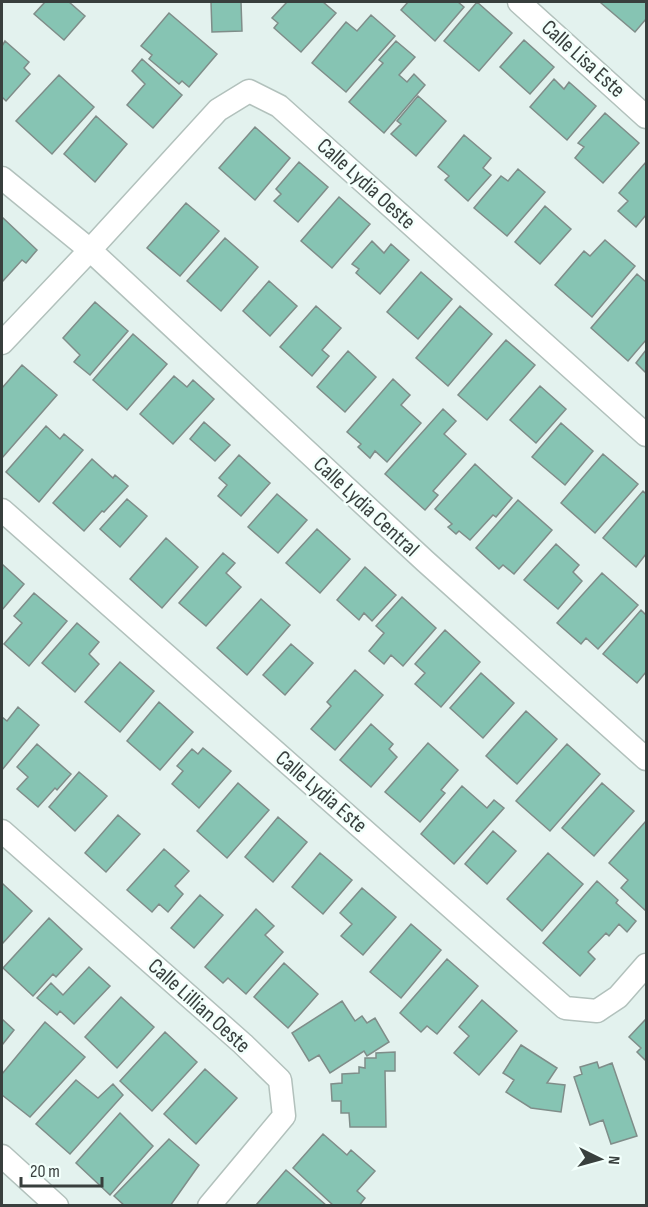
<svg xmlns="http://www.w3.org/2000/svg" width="648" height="1207" font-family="'Sofia Sans Condensed',sans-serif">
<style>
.building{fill:#86c4b3;stroke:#7f8d89;stroke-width:1.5}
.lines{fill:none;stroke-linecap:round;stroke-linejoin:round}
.minor-casing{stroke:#b2c1bc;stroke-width:25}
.minor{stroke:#fff;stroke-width:22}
.labels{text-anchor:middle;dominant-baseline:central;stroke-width:5;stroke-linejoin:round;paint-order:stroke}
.street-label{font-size:22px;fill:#383f3d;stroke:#f2fffb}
</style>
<rect width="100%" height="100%" fill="#e3f2ee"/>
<!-- building -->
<path class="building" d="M45 2H69L85 16 64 40 34 14Z
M211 2H241L242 31 212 32Z
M287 2H323L336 13 301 52 274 28 278 23 272 18Z
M408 2H458L464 7 435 41 401 10Z
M477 2 512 33 479 71 444 41Z
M602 2H646V19L635 32 601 3Z
M169 13 217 54 189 87 182 81 179 84 149 59 152 55 141 46Z
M371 15 395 36 346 92 312 63 346 22 357 31Z
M524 40 554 67 530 94 500 67Z
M5 41 29 62 24 68 30 74 6 101 2 97V46Z
M396 41 415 57 399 75 407 82 414 74 425 85 384 133 349 102 383 63 379 60Z
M142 59 182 95 153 128 127 105 145 84 132 71Z
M59 75 94 107 52 154 16 121Z
M554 79 564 89 569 82 596 106 567 140 530 107Z
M418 96 446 121 416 156 391 134 401 124 397 121Z
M605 113 639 143 603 183 575 158 584 147 578 143Z
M96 116 127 144 95 182 64 154Z
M255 127 290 158 255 200 219 168Z
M464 135 491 158 483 168 491 175 468 201 445 180 449 176 438 167Z
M299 162 328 187 298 222 274 201 281 194 276 189Z
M646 162V215L636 227 618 211 628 201 619 193Z
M518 169 545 192 507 236 474 208 501 176 508 181Z
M339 197 370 224 332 268 301 241Z
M186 203 219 231 180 276 147 248Z
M545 206 571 229 540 264 515 242Z
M2 217 37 250 26 263 22 260 2 282Z
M225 238 258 267 221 311 187 281Z
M605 240 635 266 592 317 555 285 584 251 590 256Z
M372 241 384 253 391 244 409 260 380 294 356 273 359 269 352 264Z
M421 272 452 299 418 339 387 312Z
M637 274 646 282V340L628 361 591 328Z
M269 281 297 306 270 336 243 311Z
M95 302 128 331 90 375 74 362 80 355 63 338Z
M316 306 341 328 322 350 329 356 312 376 280 347Z
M460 306 492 334 448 386 416 358Z
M133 334 167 364 127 410 93 380Z
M506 340 535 365 487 420 458 395Z
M646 350V373L636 363Z
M348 351 376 377 345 412 317 387Z
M22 365 57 395 2 458V388Z
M174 376 187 387 193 380 214 399 173 444 140 414Z
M393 379 410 395 401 405 421 423 387 462 375 451 370 458 358 447 361 444 347 432Z
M540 386 566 409 536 443 510 420Z
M443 409 456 421 444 434 466 454 433 491 438 495 425 510 385 474Z
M204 422 230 445 215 461 190 439Z
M561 423 593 451 565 485 532 457Z
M46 426 60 439 64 434 83 450 39 502 6 472Z
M603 454 638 484 595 533 561 503Z
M239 455 270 483 241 516 218 496 227 485 219 478Z
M92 459 113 478 115 475 128 486 104 512 102 511 84 531 53 503Z
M475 464 512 498 496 517 493 515 470 540 459 531 456 534 448 527 452 524 435 509Z
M643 491 646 494V554L636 567 603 538Z
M277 494 307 520 278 553 248 527Z
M127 499 147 516 120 547 100 529Z
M518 500 552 530 514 574 503 565 499 569 476 548Z
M317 529 350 559 320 593 286 563Z
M166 538 198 567 162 608 130 579Z
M556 544 579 565 573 572 582 581 558 609 524 580Z
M223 553 235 563 226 573 241 587 206 626 179 603Z
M2 564 24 584 2 610Z
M365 567 396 595 372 621 364 613 359 620 337 600Z
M602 573 638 605 598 649 586 638 581 644 557 623Z
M34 593 67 621 29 666 4 644 22 623 14 616Z
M402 597 436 628 403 666 391 655 384 664 369 651 384 633 376 626Z
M261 599 290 625 247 675 217 648Z
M641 610 646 615V672L637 683 603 654Z
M77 623 99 642 89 654 99 664 75 692 42 663Z
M445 630 480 662 441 707 415 684 425 673 415 664Z
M291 644 313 663 285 695 263 675Z
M120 662 154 691 120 732 85 702Z
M355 670 383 695 335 750 311 729 331 706 327 702Z
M481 673 514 703 483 738 450 708Z
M159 702 193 732 160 770 127 741Z
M18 707 39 725 2 770V717L7 721Z
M526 711 557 739 517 784 486 756Z
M371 724 393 744 389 749 397 757 371 787 340 760Z
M428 743 458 770 441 790 445 793 420 822 385 792Z
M37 744 71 774 57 790 55 788 38 807 17 789 28 777 17 767Z
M567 744 600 774 550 831 516 801Z
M203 748 231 771 199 808 172 784 183 771 177 766 192 749 198 754Z
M79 772 107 796 75 831 49 807Z
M238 783 269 810 227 858 197 831Z
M602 783 634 811 594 856 562 828Z
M462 786 487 808 494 800 504 808 454 864 421 834Z
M118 815 140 834 106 872 85 853Z
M278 817 307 842 273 882 245 857Z
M646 821V911L621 888 628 880 609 863Z
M493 831 516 851 487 884 465 864Z
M164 849 189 871 175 886 183 894 168 912 159 904 152 912 127 890Z
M320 853 352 880 323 914 292 887Z
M548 853 583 884 542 931 507 899Z
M597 881 618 900 616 903 636 921 627 932 619 924 609 936 606 933 588 952 595 959 580 976 543 943Z
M3 884 32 911 2 944V885Z
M362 888 396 917 363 955 341 936 352 924 340 913Z
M200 895 223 915 194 948 171 928Z
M256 909 274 926 265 935 283 952 246 994 228 978 223 983 205 967Z
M49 918 82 949 56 977 53 974 33 996 3 968Z
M411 924 441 950 401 998 370 972Z
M447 959 478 986 437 1034 427 1026 421 1032 400 1013Z
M284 963 318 994 288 1028 254 997Z
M89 967 110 986 74 1024 60 1011 57 1015 37 998 51 983 63 995Z
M121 997 154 1027 117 1068 85 1037Z
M482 1000 517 1031 479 1075 454 1053 469 1036 459 1027Z
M342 1001 355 1021 362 1016 367 1023 375 1018 389 1042 367 1056 364 1051 330 1073 319 1055 309 1061 292 1033Z
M2 1019 14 1030 2 1045Z
M646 1019V1061L637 1052 641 1048 629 1037Z
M45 1022 85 1057 30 1117 2 1095V1074Z
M165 1032 197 1062 152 1111 120 1081Z
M521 1045 557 1068 547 1083 565 1085 561 1112 531 1108 506 1092 514 1080 503 1073Z
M395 1052V1071H385L386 1127H350L349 1113H341V1101H332L331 1084 342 1083V1074L359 1073V1067L365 1068V1058H376V1053Z
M597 1062 599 1068 612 1063 637 1136 611 1144 603 1120 590 1125 574 1077 582 1074 580 1067Z
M205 1069 237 1098 196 1144 164 1114Z
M76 1080 98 1098 113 1084 123 1095 70 1154 36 1124Z
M120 1113 153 1146 110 1195 76 1163Z
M323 1134 347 1155 351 1150 375 1171 357 1191 365 1198 359 1206H334L293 1168Z
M169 1139 199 1165 170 1206H125L114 1196Z
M286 1170 327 1206 256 1205Z"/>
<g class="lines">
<!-- minor casing -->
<g class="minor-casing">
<path id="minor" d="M519 2 646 117
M2 178 90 250 425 561 646 759
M2 343 90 250 218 110 249 91 279 106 646 435
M2 510 565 1008 597 1011 618 997 646 965
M2 831 243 1044 280 1080 284 1116 209 1206
M2 1156 57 1206"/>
</g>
<!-- minor -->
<use href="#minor" class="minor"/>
</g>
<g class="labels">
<!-- street labels -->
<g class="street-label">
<text transform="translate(583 59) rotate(42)">Calle Lisa Este</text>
<text transform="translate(366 184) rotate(42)">Calle Lydia Oeste</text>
<text transform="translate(366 507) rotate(43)">Calle Lydia Central</text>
<text transform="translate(321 792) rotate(41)">Calle Lydia Este</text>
<text transform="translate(199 1006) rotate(42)">Calle Lillian Oeste</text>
</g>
</g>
<!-- border -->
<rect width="648" height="1207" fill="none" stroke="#383f3d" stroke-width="6"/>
<!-- north arrow -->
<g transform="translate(600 1159) rotate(95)" stroke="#f2fffb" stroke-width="4.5" paint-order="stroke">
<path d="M0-4.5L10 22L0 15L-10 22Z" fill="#383f3d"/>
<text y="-9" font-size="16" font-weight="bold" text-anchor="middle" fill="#383f3d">N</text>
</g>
<!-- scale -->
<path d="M21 1177v9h81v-9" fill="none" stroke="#383f3d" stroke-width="3"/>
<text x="30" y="1177" font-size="18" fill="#383f3d" stroke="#f2fffb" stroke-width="4.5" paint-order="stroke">20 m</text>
</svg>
